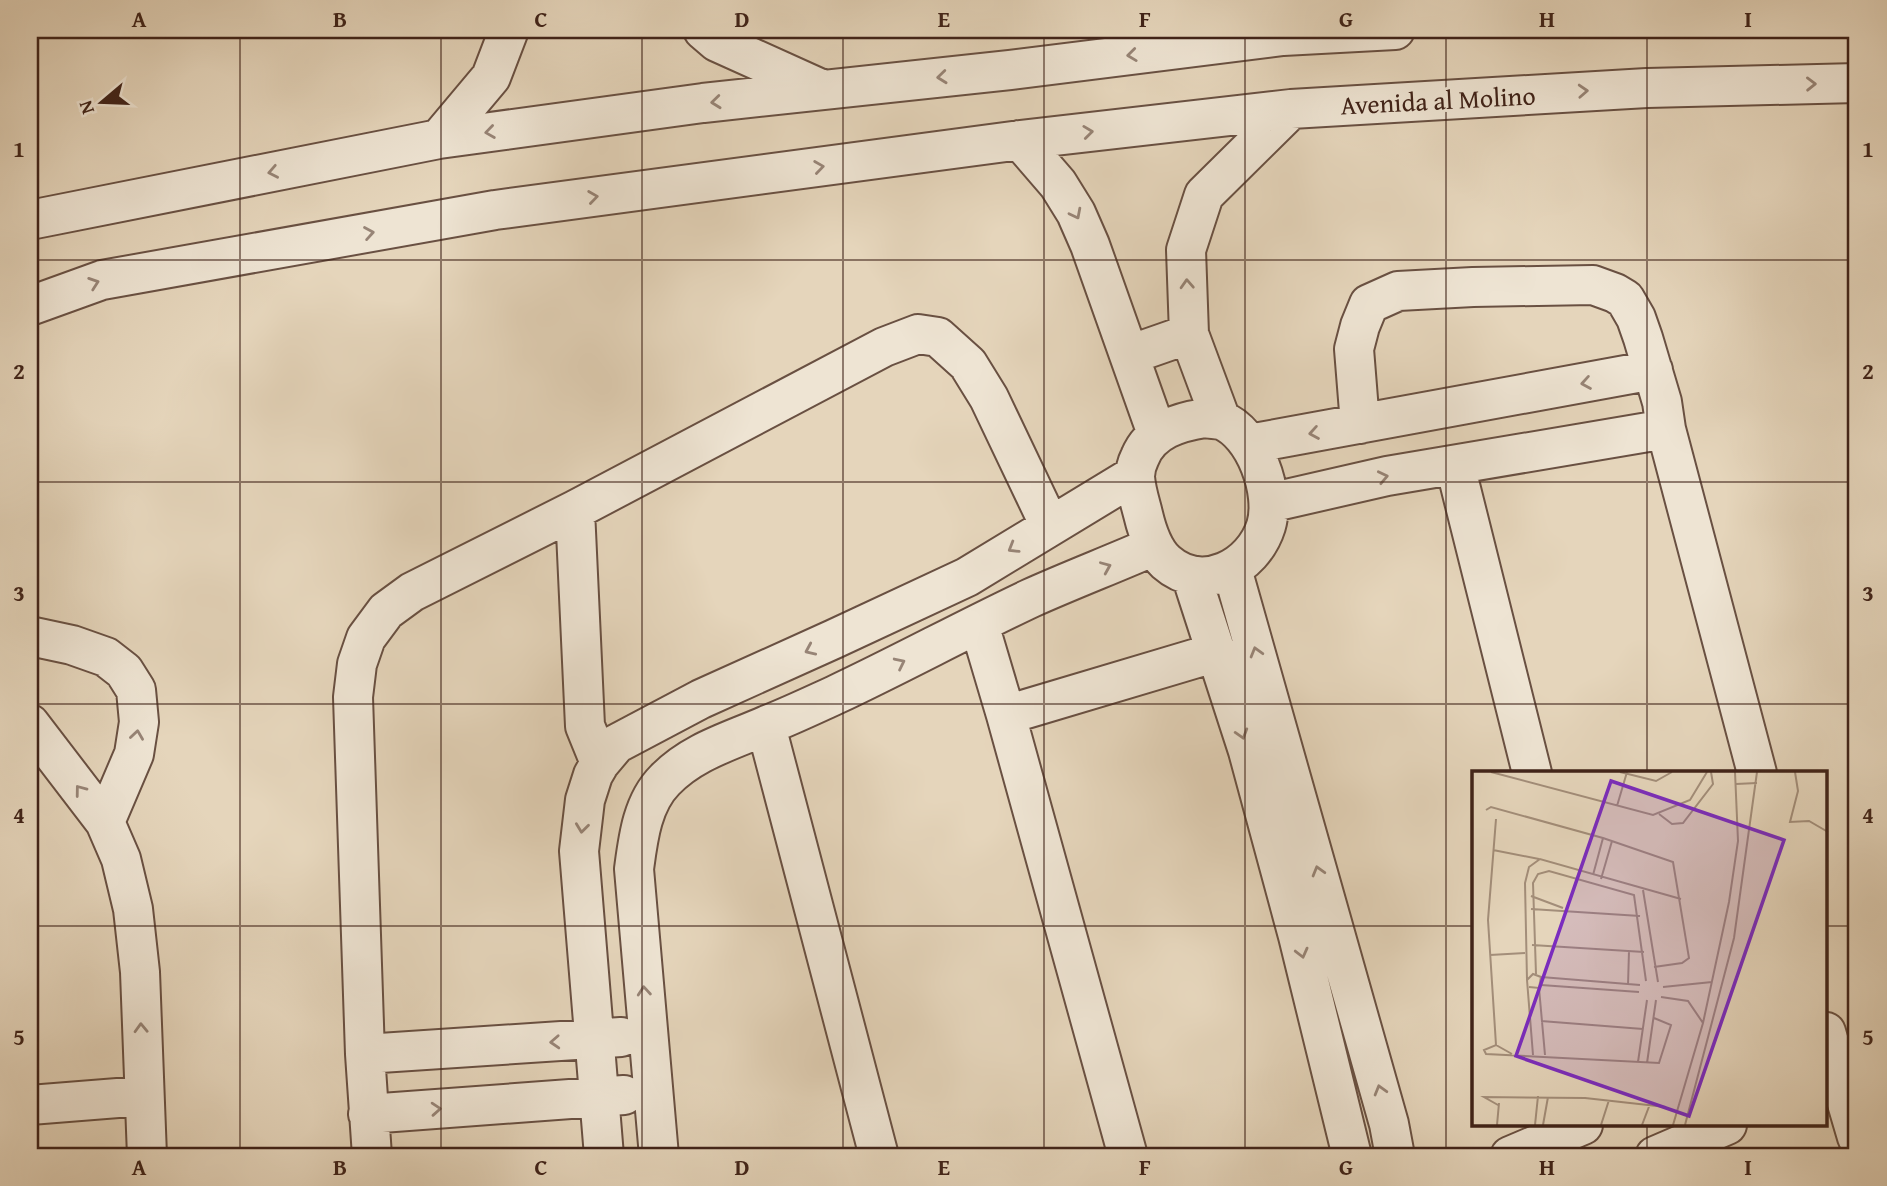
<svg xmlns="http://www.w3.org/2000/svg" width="1887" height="1186" font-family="'Gentium Book Plus',serif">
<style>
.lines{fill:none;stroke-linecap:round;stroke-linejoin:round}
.minor-casing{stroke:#695042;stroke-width:42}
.minor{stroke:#eee4d3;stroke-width:38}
.oneway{stroke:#978476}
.grid{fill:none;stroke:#402319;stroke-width:2;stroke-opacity:0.55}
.labels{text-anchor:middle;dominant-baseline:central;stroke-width:6;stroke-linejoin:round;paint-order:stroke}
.street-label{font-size:26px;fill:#402319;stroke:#eee4d3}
.inset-road{fill:none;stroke:#a38e7a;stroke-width:2}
.view{fill:#7b2cbf;fill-opacity:0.15;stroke:#7b2cbf;stroke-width:3.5}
.inset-edge{fill:none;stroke:#402319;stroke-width:3.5}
.neatline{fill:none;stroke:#402319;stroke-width:2.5}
.grid-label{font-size:23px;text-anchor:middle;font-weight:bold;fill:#402319}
</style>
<rect width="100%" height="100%" fill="#e5d5bb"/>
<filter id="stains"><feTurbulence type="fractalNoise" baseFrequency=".00286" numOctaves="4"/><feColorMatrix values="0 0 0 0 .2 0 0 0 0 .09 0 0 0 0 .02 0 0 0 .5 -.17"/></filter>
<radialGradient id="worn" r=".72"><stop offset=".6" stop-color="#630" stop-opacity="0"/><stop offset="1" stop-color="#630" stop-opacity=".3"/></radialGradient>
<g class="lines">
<!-- minor casing -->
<g class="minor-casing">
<path id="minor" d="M703 30 717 42 821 89
M439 139 491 77 509 30
M1020 140 1058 184 1076 213 1090 245 1157 434
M30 220 439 139 703 103 1010 70 1283 36 1395 30
M30 306 102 280 495 210 1020 140 1291 109 1647 88 1857 83
M1129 355 1189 334
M1205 418C1210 419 1216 419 1221 420 1255 433 1276 493 1266 526 1253 568 1202 594 1166 562 1153 550 1147 531 1143 514 1140 502 1136 490 1135 477 1135 471 1137 463 1140 457 1151 430 1179 422 1205 418Z
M1221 420 1189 334 1186 250 1204 195 1291 109
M1360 424 1354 349 1360 326 1369 304 1398 291 1473 287 1593 285 1615 293 1625 299 1636 318 1643 338 1662 402 1666 429 1757 773
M1249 444 1653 370
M1455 465 1532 773
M1269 503 1387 476 1666 429
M575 510 585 726 600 763
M1232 569 1389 1124 1395 1156
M1191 575 1248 751 1298 936 1352 1156
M979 624 1006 715 1128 1156
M30 636 72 645 106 657 124 671 136 690 139 722 134 754 105 822
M1006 715 1217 652
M30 724 105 822 121 859 133 909 140 972 147 1156
M766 726 879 1156
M1826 1032 1857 1137
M365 1054 621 1037
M30 1105 143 1096
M368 1114 624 1095
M372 1156 365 1054 353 697 357 664 366 638 386 611 412 592 575 510 884 347 918 334 938 337 968 364 989 398 1050 526
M604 1156 579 851 585 800 593 775 600 763 616 744 701 699 834 639 967 577 1135 475
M659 1156 634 869C638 839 642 803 665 780 693 751 731 741 767 725 790 716 813 705 835 695 901 664 965 629 1031 598 1071 580 1113 564 1154 546
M1510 1156 1583 1125
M1655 1156 1727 1125"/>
</g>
<!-- minor -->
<use href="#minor" class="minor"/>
</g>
<!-- one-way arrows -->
<defs><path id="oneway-chevron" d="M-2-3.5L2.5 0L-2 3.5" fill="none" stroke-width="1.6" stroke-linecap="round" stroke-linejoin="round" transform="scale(1.75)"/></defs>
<g class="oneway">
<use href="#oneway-chevron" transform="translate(1132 55) rotate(173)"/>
<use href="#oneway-chevron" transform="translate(942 77) rotate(174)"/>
<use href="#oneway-chevron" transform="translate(1811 84) rotate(-1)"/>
<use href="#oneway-chevron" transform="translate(1583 91) rotate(-3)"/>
<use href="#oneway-chevron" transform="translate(716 102) rotate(174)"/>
<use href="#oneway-chevron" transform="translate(490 132) rotate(172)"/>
<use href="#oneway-chevron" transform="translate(1088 132) rotate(-7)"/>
<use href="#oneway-chevron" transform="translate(819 167) rotate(-8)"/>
<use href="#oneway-chevron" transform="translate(273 172) rotate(169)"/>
<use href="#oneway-chevron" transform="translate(593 197) rotate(-8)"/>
<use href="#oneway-chevron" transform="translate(1076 214) rotate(63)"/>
<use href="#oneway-chevron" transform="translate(369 233) rotate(-10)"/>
<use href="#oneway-chevron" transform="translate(94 283) rotate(-19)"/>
<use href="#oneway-chevron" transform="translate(1187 284) rotate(-93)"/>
<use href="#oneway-chevron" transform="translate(1586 383) rotate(170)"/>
<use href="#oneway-chevron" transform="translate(1314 433) rotate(170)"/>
<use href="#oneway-chevron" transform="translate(1383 477) rotate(-12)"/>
<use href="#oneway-chevron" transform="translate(1013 548) rotate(149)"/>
<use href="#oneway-chevron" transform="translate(1106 567) rotate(-23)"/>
<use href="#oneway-chevron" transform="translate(810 650) rotate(156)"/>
<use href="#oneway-chevron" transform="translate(1256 652) rotate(-106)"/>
<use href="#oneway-chevron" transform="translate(900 663) rotate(-26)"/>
<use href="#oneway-chevron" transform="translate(1242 734) rotate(73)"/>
<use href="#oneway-chevron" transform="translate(137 735) rotate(-82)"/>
<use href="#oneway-chevron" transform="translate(80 790) rotate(-127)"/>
<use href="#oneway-chevron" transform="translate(582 828) rotate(97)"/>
<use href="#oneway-chevron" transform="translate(1318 871) rotate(-106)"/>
<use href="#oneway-chevron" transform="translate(1302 953) rotate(76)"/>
<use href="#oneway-chevron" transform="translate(644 991) rotate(-95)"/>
<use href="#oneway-chevron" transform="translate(141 1028) rotate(-92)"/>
<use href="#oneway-chevron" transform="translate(555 1042) rotate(177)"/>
<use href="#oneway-chevron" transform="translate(1380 1090) rotate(-106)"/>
<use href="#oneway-chevron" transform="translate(436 1109) rotate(-4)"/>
</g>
<!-- grid -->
<path class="grid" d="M240 30V1156M441 30V1156M642 30V1156M843 30V1156M1044 30V1156M1245 30V1156M1446 30V1156M1647 30V773M30 260H1857M30 482H1857M30 704H1857M30 926H1474M1826 926H1857M1647 1125V1156"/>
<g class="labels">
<!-- street labels -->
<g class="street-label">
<text transform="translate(1438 100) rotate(-3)">Avenida al Molino</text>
</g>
</g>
<!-- overview -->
<g transform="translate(1472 771)">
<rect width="355" height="355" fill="#e5d5bb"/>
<path class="inset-road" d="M19 1 181 44 218 29 235 1M148 1 184 10 200 1M323 1 326 20 318 51 337 50 356 61M264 13 285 12M145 35 155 1M14 39 19 36 131 67 201 91 217 187 210 192 182 196M187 43 200 53 211 52 241 13 239 1M24 48 16 149 24 274M21 79 67 88M121 104 131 67M129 108 140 70M171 119 186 211M59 125 91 137M59 138 168 145M60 174 172 181M18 184 53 182M64 203 61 112 66 103 77 100 162 124 174 210M69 206 168 214M55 209 53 112 57 96 68 88 209 128M69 214 167 221M156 214 157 180M57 216 67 217 69 206 61 203 55 209 61 284M191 216 240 211M67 217 73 284M189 226 216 230 231 252M69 250 171 258M40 283 24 274 12 279 14 283 187 292 199 254 182 247M166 291 175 229M175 292 184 229M26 334 12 326 113 327 194 336M25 354 27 332M63 354 66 325M71 354 76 326M129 354 137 329M170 354 178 333M201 354 231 252 257 131 266 70 263 1M213 354 262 167 285 1"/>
<path class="view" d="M139 10 312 69 217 345 44 285Z"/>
<rect width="355" height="355" class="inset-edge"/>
</g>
<!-- margin -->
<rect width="1887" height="1186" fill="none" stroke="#e5d5bb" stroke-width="77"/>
<!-- north arrow -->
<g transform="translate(102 102) rotate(251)" stroke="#eee4d3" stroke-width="5" paint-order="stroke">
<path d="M0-5L12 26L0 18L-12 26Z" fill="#402319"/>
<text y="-10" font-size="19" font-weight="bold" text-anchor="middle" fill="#402319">N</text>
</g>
<rect x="38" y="38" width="1810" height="1110" class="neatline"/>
<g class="grid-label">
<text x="139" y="27">A</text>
<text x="340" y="27">B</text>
<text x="541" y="27">C</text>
<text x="742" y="27">D</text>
<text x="944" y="27">E</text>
<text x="1145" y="27">F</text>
<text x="1346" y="27">G</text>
<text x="1547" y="27">H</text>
<text x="1748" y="27">I</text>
<text x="19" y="157">1</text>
<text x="1868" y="157">1</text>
<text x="19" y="379">2</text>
<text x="1868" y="379">2</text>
<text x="19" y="601">3</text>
<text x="1868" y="601">3</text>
<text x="19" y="823">4</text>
<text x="1868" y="823">4</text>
<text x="19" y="1045">5</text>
<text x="1868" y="1045">5</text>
<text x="139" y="1175">A</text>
<text x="340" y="1175">B</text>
<text x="541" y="1175">C</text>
<text x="742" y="1175">D</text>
<text x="944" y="1175">E</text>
<text x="1145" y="1175">F</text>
<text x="1346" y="1175">G</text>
<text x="1547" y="1175">H</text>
<text x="1748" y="1175">I</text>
</g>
<rect width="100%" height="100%" filter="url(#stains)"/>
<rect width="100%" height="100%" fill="url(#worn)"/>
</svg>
